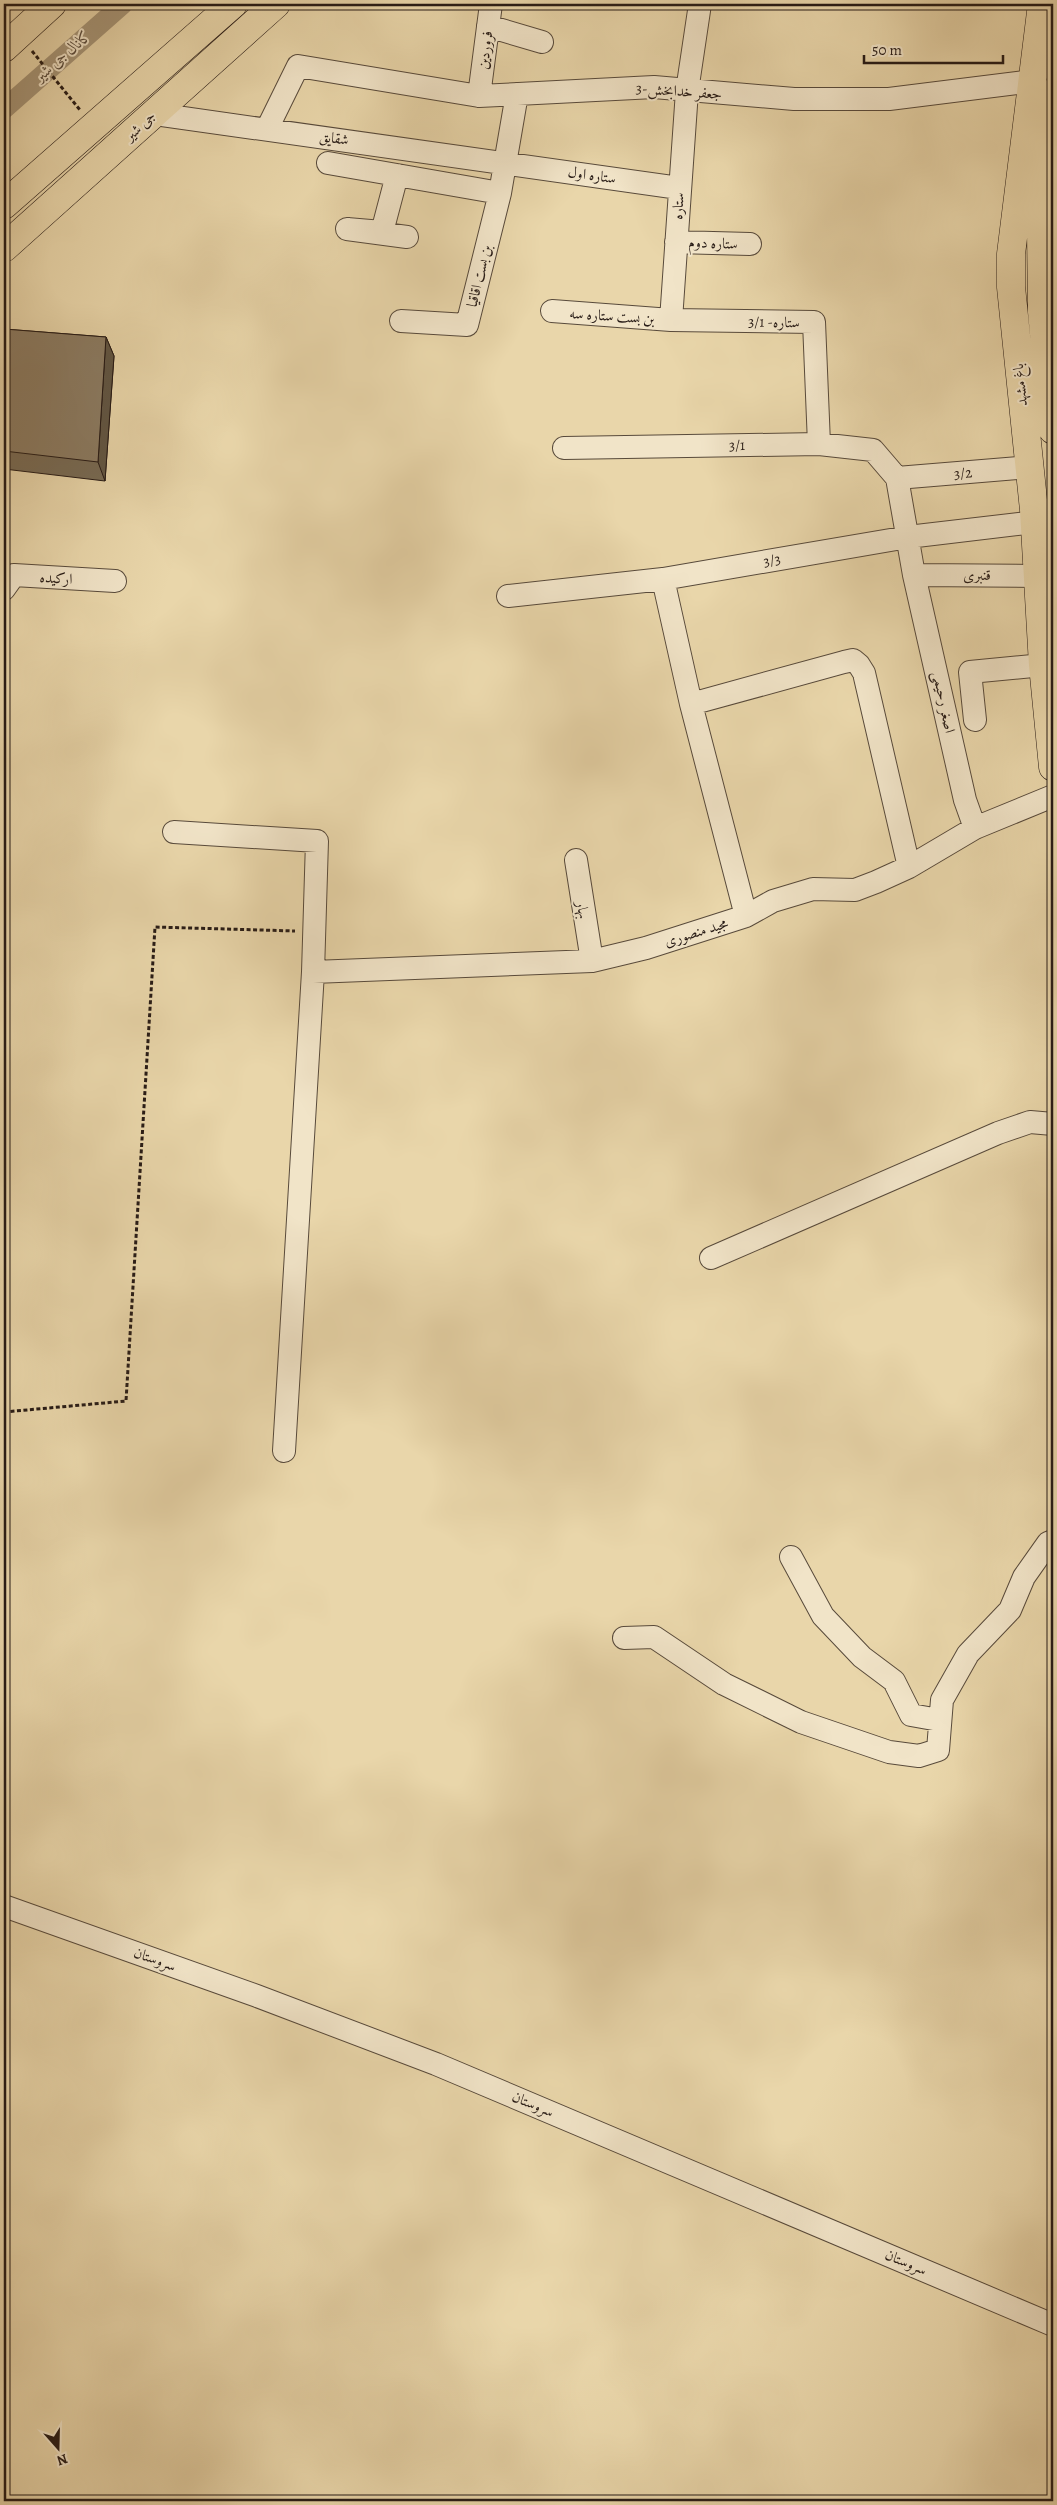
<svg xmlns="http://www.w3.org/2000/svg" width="1057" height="2505" font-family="Alegreya,Amiri,serif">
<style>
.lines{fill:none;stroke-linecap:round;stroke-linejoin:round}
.canal{stroke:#a79678;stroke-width:20}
.minor-casing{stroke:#584a3b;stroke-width:24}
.major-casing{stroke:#271b16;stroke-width:29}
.path{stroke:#271b16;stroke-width:3;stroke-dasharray:4 2.5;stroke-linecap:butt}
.minor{stroke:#f1e4c8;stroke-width:22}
.major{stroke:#e9d6aa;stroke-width:28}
.wall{fill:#786b55;stroke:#271b16}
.shaded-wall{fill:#625745;stroke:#271b16}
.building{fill:#8c7c63;stroke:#271b16}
.labels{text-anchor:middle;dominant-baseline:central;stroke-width:4;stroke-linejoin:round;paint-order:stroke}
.street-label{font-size:15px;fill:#271b16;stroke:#f1e4c8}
.water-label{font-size:16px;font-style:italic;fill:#5a4c3d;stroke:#f1e4c8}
</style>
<rect width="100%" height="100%" fill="#e9d6aa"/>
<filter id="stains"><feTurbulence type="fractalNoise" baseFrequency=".004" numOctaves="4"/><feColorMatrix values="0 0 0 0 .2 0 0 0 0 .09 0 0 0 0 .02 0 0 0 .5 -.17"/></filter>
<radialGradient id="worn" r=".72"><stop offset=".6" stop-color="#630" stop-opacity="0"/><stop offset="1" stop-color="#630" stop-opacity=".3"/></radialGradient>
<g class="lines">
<!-- canal -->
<path class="canal" d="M4 109 123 4"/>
<!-- minor casing -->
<g class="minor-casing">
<path id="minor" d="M488 26 542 42
M479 96 491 4
M162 115 679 188
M267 129 298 66 479 96 654 87 794 99H889L1033 81
M328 163 500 193
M397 175 382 232 347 229 407 237
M676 242 750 244
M552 311 671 320 814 322 819 444
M671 320 687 91 700 4
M401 321 467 325 500 193 517 94
M564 448 819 444 873 450 897 478 914 575 965 800 975 828
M897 478 1029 467
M914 575 1039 576
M663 579 691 704 746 916
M4 589 14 575 115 581
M508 596 663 579 908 537 1035 522
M691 704 844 662 853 660 859 665 864 673 909 867
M975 720 970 672 1043 665
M174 832 317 841 313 972 284 1451
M576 860 592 961
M313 972 592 961 646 948 746 916 773 901 813 889 855 890 876 882 909 867 975 828 1053 796
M711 1258 998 1133 1030 1122 1053 1124
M791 1557 823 1616 862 1657 894 1681 911 1715 939 1720
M624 1638 654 1637 724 1684 801 1722 889 1752 919 1756 938 1750 942 1700 968 1654 1010 1610 1024 1577 1048 1543 1053 1541
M4 1906 257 1996 436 2064 1053 2325"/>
</g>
<!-- major casing -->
<g class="major-casing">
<path id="major" d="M1042 4 1011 254V287L1034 510 1043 665 1053 767
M4 48 52 4
M1053 93 1041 230 1042 312 1053 430
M4 205 233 4
M4 248 276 4"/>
</g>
<!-- path -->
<path class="path" d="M32 51 80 110
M4 1412 126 1401 155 927 295 931"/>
<!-- minor -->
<use href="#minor" class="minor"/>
<!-- major -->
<use href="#major" class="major"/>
</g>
<!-- wall -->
<path class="wall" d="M4 329 106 337 114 356 105 481 4 469Z"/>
<!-- shaded-wall -->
<path class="shaded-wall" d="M106 337 114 356 105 481 98 462Z"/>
<!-- building -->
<path class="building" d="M4 329 106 337 98 462 4 451Z"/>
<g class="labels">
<!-- street labels -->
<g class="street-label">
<text transform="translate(485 50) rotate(-83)">فروردین</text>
<text transform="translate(679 91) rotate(4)">جعفر خدابخش-3</text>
<text transform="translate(140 126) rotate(-42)">جی شیر</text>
<text transform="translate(334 138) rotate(8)">شقایق</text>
<text transform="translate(592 175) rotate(8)">ستاره اول</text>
<text transform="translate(678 206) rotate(-86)">ستاره</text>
<text transform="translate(713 243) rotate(2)">ستاره دوم</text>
<text transform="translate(479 276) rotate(-76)">بن بست اقاقیا</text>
<text transform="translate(612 316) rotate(4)">بن بست ستاره سه</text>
<text transform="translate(774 322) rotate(1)">ستاره- 3/1</text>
<text transform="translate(1020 385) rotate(-96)">باغ مشهد</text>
<text transform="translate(737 445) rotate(-1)">3/1</text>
<text transform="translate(963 473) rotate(-5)">3/2</text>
<text transform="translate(772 560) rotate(-10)">3/3</text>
<text x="977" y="575">قنبری</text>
<text transform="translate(56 578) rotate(3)">ارکیده</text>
<text transform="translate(944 702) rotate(78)">اصغر رحیمی</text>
<text transform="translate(583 910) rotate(80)">بهار</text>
<text transform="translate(696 932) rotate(-17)">مجید منصوری</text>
<text transform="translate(155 1959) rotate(20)">سروستان</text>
<text transform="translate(533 2104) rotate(23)">سروستان</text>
<text transform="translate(906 2262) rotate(23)">سروستان</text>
</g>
<!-- water labels -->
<g class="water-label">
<text transform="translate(63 56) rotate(-41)">کانال جی شیر</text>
</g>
</g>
<!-- margin -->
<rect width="1057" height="2505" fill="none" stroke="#e9d6aa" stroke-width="20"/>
<rect x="5" y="5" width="1047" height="2495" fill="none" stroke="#271b16" stroke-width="2.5"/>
<rect x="10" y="10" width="1037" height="2485" fill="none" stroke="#271b16"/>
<!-- north arrow -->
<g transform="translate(58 2448) rotate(160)" stroke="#f1e4c8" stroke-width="4" paint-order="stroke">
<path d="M0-4L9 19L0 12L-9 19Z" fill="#271b16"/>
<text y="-8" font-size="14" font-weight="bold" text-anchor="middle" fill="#271b16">N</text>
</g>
<!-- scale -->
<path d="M864 55v8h139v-8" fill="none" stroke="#271b16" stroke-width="2.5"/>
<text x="872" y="55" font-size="15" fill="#271b16" stroke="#f1e4c8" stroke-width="4" paint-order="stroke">50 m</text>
<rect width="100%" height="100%" filter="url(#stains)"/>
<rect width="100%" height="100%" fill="url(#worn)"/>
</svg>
